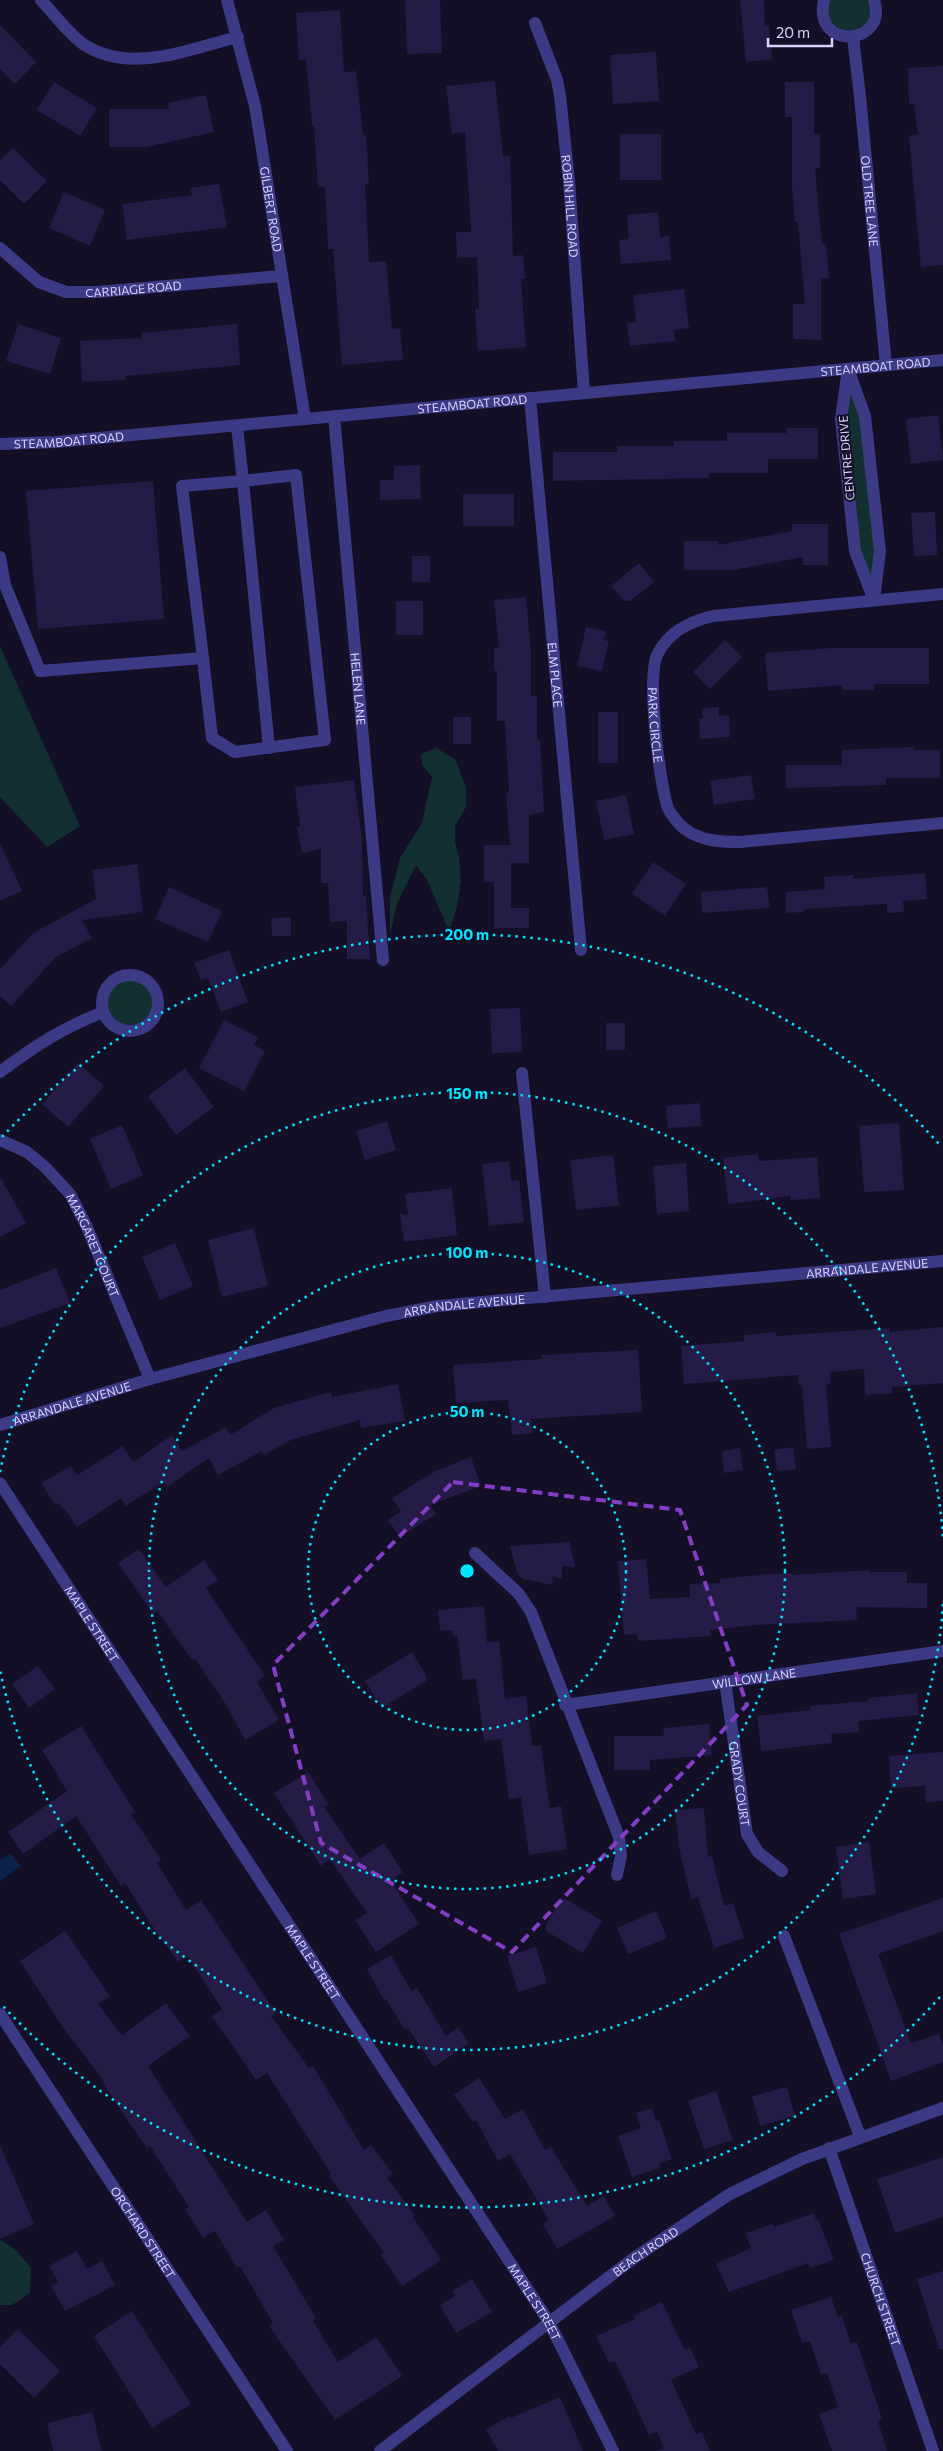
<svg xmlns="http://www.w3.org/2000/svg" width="943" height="2451" font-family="Commissioner,sans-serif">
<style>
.green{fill:#12302f}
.water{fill:#0c2248}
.building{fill:#241b47}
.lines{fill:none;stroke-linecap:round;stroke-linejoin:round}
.minor{stroke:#3d3a85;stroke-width:12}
.marked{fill:none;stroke:#843dc5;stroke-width:4;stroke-dasharray:10 6;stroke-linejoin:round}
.ring{fill:none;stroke:#00e5ff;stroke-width:2.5;stroke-dasharray:2.5 5}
.labels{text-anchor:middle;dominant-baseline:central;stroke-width:4;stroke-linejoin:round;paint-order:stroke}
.street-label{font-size:12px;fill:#d9d4ff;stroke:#130f26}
.centre{fill:#00e5ff;stroke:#130f26;stroke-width:2.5}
.ring-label{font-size:15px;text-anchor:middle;font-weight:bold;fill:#00e5ff;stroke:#130f26;stroke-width:4;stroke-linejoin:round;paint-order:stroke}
</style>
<rect width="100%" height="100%" fill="#130f26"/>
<!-- green -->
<path class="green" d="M829 0H869L872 12 865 25C848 34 842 33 829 19Z
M850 386 861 416 876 552 872 584 860 549 847 418Z
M0 646 80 826 47 847 0 797Z
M436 748 455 759 466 787V807L455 826V843L459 858 461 881 457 907 449 931 427 880 416 865 397 903 390 935V897L400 858 422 823 432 777 422 765 421 754Z
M107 1002a23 23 0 1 1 46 0a23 23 0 1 1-46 0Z
M0 2240 16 2250 31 2268 30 2293 12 2305H0Z"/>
<!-- water -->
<path class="water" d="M11 1853 21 1866 0 1881V1860Z"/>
<!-- building -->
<path class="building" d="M405 0H440L442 53 407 54Z
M740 0H764L765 26 769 25 772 59 746 62Z
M340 10 344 72 356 71 363 135H366L369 184H365L369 262 386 261 392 329 400 328 403 360 342 365 333 249H328L325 187H318L314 125H312L306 59 299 60 296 13Z
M0 25 36 62 15 84 0 69Z
M656 52 659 101 613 104 610 55Z
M943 66V265L921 267 909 136 918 134 914 104H909L908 68Z
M495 81 503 157 510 156 513 256 523 255 525 279H521L526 347 478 351 475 309H479L477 257 457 258 456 232H471L465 132 452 134 446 86Z
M54 82 97 108 80 136 37 110Z
M785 82H814V134H820V168H815L822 244H826L829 278 821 279V340L793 339V304H805L798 222H795L792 187V117H785Z
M206 95 214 132 147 147H109V109H169L168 103Z
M620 134H661V180H620Z
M13 148 47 181 24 204 0 180V160Z
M219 184 227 227 127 240 122 204 192 195 190 188Z
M64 192 105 210 90 246 49 228Z
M658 212 660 237 669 236 671 260 621 264 619 240 629 239 627 215Z
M684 289 689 328 674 330 675 341 630 346 627 323 636 322 633 295Z
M18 324 61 338 50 374 6 361Z
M237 324 240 365 125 376V380L82 382 80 341 142 338 141 333Z
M938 415 943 460 911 464 906 419Z
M787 428H818V459H768V473H709V478L553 481V452H617V446H674V441H727V433H787Z
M420 465 421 499 380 500V480H394V466Z
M153 481 164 619 38 629 26 491Z
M463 494H514V526H463Z
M935 512 937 555 914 556 911 513Z
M792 524H828V565H803V557L734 570H684V541H718V545L792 531Z
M412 556H430V582H412Z
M639 563 654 582 630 601H624L611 586Z
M526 597 531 652V696H537V740H540L544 812 529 815V863H511V908H529V928H494V882H484V845H510L506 793 509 792 505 721H497V671H494V648H499L494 600Z
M396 601H423V635H396Z
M586 627 606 631 604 640 609 641 602 671 577 666Z
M725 640 742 657 710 689 693 672Z
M832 648H929V684H874V690H843L842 685 768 691 765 653Z
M719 707V716L729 715 730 737 700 739 699 719 703 718 702 708Z
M598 712H618V763H598Z
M453 717H471V744H453Z
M913 747V750H940V778H886V785L786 788V765H842V750Z
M751 775 755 799 714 805 710 781Z
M354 780 362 840 363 896H366L370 959H347V921L330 922 328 883H321V849L302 853 297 827H300L295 787Z
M626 795 634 834 604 840 596 801Z
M0 843 22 891 0 901Z
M653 862 686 884 665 916 632 894Z
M137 864 143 912 82 920 92 938 56 957 11 1006 0 996V969L33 933 96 899 92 870Z
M925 873 927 899 903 901 904 912 887 913V904L804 909V912L786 913V892L825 889 824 877 854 875V879Z
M169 887 222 911 208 942 155 919Z
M767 887 770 908 702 913 701 892Z
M291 917V936H272L271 918Z
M229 950 248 1002 221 1012 208 978 201 980 194 963Z
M520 1008 522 1052 492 1053 490 1009Z
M224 1020 258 1037 254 1045 265 1051 244 1091 199 1068Z
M606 1023H625V1050H606Z
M78 1063 104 1086 68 1127 42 1104Z
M185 1068 214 1107 176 1135 148 1096Z
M700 1103 701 1126 668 1128 666 1106Z
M387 1121 396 1150 365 1160 356 1131Z
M899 1123 904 1190 864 1192 859 1126Z
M122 1125 143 1175 111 1189 90 1139Z
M758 1154 759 1161 817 1157 820 1198 791 1200V1196L728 1204 723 1158Z
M613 1155 619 1205 576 1210 570 1160Z
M509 1161 511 1181 519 1180 524 1222 489 1226 482 1164Z
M686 1163 689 1211 657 1214 653 1166Z
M0 1177 26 1223 0 1237Z
M452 1188 457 1235 404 1242 400 1214 408 1215 405 1194Z
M254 1228 268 1286 222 1297 208 1240Z
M175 1243 193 1286 160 1300 142 1257Z
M56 1268 70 1303 0 1328V1290Z
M943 1327V1383L892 1387 893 1393 865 1395 864 1369 830 1372 831 1384H826L831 1447 807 1449 802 1385H799L798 1375 684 1384 681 1346 744 1341V1335L776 1332V1336L889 1328V1332Z
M638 1350 642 1412 531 1419 533 1433 512 1435 508 1400 456 1403 453 1365 542 1359V1355Z
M398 1384 405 1421 361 1428 360 1420 291 1440 264 1455 262 1451 218 1475 209 1458 167 1487 164 1482 125 1506 121 1498 77 1527 64 1508 62 1509 59 1503 55 1505 41 1483 71 1466 77 1475 123 1446 133 1462 172 1435 182 1451 226 1427 230 1435 274 1408 331 1392 332 1397Z
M793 1447 796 1469 777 1471 774 1450Z
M740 1448 743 1470 724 1473 722 1451Z
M471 1457 481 1486 430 1505 436 1514 400 1537 388 1520 401 1511 392 1498 435 1471Z
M570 1542 575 1567 562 1566V1579L552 1576 553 1585 522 1579 517 1572 510 1546Z
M139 1549 166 1587 204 1560 218 1580 206 1588 265 1676 257 1682 279 1720 245 1740 227 1706 195 1659 192 1660 157 1611 153 1614 118 1563Z
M646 1559 650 1599 690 1597V1584L720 1583 719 1579 768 1574 792 1573 793 1575 870 1570V1572H907V1583H927V1608L856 1607 857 1620 755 1625 710 1630 711 1636 638 1641 637 1634 624 1635 618 1561Z
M484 1606 487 1642 499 1641 505 1699 526 1696 532 1746 541 1745 550 1808 561 1806 567 1849 529 1855 521 1797 509 1799 501 1739 484 1741 476 1679 463 1680 457 1635 453 1636 452 1630 440 1631 438 1610Z
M412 1652 426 1675V1681L382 1708 365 1681Z
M38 1666 55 1689 29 1708 12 1684Z
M917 1693 919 1715 858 1721 859 1732 831 1734 832 1743 761 1751 757 1716 810 1710 809 1706 868 1701V1698Z
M709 1724 712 1755 650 1760V1770H614V1736H664L663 1728Z
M81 1726 135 1812 131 1814 161 1860 157 1863 186 1910 201 1900 276 2013 271 2016 309 2068 313 2066 364 2150 371 2145 393 2174 387 2178 415 2215 413 2217 441 2260 402 2286 381 2255 384 2253 329 2176 331 2174 267 2073 256 2080 212 2016 222 2009 187 1955 178 1962 148 1920 125 1883 121 1886 76 1816 23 1854 8 1832 67 1791 42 1750Z
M943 1752V1801L926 1802 925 1786 891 1788 889 1756Z
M308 1772 329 1805 324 1807 360 1859 384 1843 403 1872 391 1881 419 1924 376 1952 355 1920 367 1913 330 1859 321 1866 274 1793Z
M704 1808 708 1857 712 1856 724 1906 733 1903 744 1938 714 1948 698 1897 691 1899 679 1847 675 1810Z
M869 1842 876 1894 843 1899 836 1847Z
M563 1897 602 1921 583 1953 546 1931V1924Z
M943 1898V1931L878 1954 911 2043 939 2034 943 2045V2062L891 2081 839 1934Z
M656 1911 667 1938 628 1954 617 1928Z
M65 1931 110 1996 98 2004 122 2035 166 2003 190 2036 148 2066 247 2222 266 2210 284 2240 273 2246 316 2318 313 2321 338 2362 376 2337 402 2376 335 2420 269 2326 273 2323 240 2266 237 2268 215 2231 203 2238 185 2209 189 2207 150 2146 147 2148 128 2121 102 2082 104 2081 63 2028 20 1961Z
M536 1947 547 1983 518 1992 507 1956Z
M391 1955 411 1991 417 1988 446 2036 458 2027 469 2043 434 2067 408 2028 405 2030 386 1999 384 2000 367 1969Z
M479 2078 505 2119 523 2109 545 2150 551 2147 587 2206 604 2196 615 2216 557 2249 543 2224 549 2220 510 2154 498 2161 476 2120 473 2122 454 2095Z
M787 2087 795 2116 760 2126 752 2096Z
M716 2091 733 2140 704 2149 688 2101Z
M652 2108 656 2121 659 2120 672 2159 659 2163 660 2168 632 2177 618 2136 641 2128 636 2113Z
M0 2145 34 2224 0 2239Z
M943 2157V2217L895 2233 877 2179Z
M814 2213 816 2220 818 2219 834 2260 810 2268 808 2263 729 2292 716 2264 751 2248 746 2233 773 2224 774 2227Z
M77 2251 87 2269 102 2261 115 2285 65 2311 51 2286 58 2282 49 2266Z
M943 2271V2349H939L917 2279Z
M472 2279 492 2312 456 2333 440 2305 455 2296 452 2291Z
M831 2297 838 2317 842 2316 851 2344 857 2342 882 2419 878 2421 887 2451H832L819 2414 838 2407 827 2373 821 2375 810 2341 802 2343 791 2310Z
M662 2302 685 2350 690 2348 699 2367 671 2380 696 2434 702 2432 710 2451H656L664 2448 657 2432 649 2435 615 2361 609 2363 596 2336 635 2319 633 2316Z
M132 2311 191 2404 152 2428 94 2336Z
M18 2329 60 2371 34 2398 0 2364V2347Z
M560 2397 583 2451H498L486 2429 510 2416 511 2418Z
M92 2412 102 2451H53L47 2423Z"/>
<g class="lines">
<!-- minor -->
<g class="minor">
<path d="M41 0C54 14 68 33 83 44 130 75 189 49 238 37"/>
<path id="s1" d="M227 0 255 106 305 419"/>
<path d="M824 0C812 51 889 46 874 0"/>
<path id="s2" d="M535 23 557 80 560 96 569 181 584 393"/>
<path id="s3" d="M853 37 860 97 886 365"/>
<path id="s4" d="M0 248 39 282 66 292H97L281 276"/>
<path d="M848 369 865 416 880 551 874 600 855 551 841 419Z"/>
<path id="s5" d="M530 398 581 950"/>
<path id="s6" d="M334 416 383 960"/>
<path id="s7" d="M0 444 56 442 943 360"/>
<path d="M0 557 5 585 40 671 203 658 212 738 235 752 325 740 296 475 243 481 237 426"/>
<path id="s8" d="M943 594 713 616C691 621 669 632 658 653 646 674 659 779 667 805 668 811 679 825 685 829 701 841 720 842 740 842L943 823"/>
<path d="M203 658 182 486 243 481 269 748"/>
<circle cx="130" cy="1003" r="28"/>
<path d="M0 1072C36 1045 61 1029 103 1012"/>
<path d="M522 1073 545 1297"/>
<path id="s9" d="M0 1140 27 1152 45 1167 70 1194 86 1225 150 1379"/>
<path id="s10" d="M0 1425 150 1379 386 1316 438 1306 943 1261"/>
<path id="s11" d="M0 1483 549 2322 613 2451"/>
<path d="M475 1553 519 1594 531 1612 619 1837 621 1856 617 1875"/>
<path id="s12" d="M725 1681 747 1834 758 1852 782 1871"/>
<path id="s13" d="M565 1705 943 1651"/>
<path d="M784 1936 860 2136"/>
<path id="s14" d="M0 2014 287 2451"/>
<path id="s15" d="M829 2148 933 2451"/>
<path id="s16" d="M380 2451 634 2258 730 2194 802 2159 943 2108"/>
</g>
</g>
<!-- marked area -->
<path class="marked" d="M453 1482 680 1510 747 1705 512 1952 321 1843 273 1665Z"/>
<!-- distance rings -->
<g class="ring">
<circle cx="467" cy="1571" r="159"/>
<circle cx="467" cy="1571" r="318"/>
<path d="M943 1604A477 477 0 0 1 0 1670M0 1472A477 477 0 0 1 943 1538"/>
<path d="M940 1997A636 636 0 0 1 2 2005M2 1137A636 636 0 0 1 940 1145"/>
</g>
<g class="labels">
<!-- street labels -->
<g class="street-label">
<text stroke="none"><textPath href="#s3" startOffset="165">OLD TREE LANE</textPath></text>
<text stroke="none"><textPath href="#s2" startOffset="188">ROBIN HILL ROAD</textPath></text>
<text stroke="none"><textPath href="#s1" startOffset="214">GILBERT ROAD</textPath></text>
<text stroke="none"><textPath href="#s4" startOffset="148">CARRIAGE ROAD</textPath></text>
<text stroke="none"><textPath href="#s7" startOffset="879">STEAMBOAT ROAD</textPath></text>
<text stroke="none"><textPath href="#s7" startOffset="474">STEAMBOAT ROAD</textPath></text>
<text stroke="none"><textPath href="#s7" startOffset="69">STEAMBOAT ROAD</textPath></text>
<text transform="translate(846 458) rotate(-95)">CENTRE DRIVE</text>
<text stroke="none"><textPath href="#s5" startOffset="278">ELM PLACE</textPath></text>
<text stroke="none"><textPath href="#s6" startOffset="274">HELEN LANE</textPath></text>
<text stroke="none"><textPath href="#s8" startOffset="372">PARK CIRCLE</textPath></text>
<text stroke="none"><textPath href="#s9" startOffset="146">MARGARET COURT</textPath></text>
<text stroke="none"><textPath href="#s10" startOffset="885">ARRANDALE AVENUE</textPath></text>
<text stroke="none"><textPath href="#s10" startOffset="480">ARRANDALE AVENUE</textPath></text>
<text stroke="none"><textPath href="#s10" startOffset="75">ARRANDALE AVENUE</textPath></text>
<text stroke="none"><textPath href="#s11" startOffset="168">MAPLE STREET</textPath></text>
<text stroke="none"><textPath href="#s13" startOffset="191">WILLOW LANE</textPath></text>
<text stroke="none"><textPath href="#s12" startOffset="104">GRADY COURT</textPath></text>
<text stroke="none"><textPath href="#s11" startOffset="572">MAPLE STREET</textPath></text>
<text stroke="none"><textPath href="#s14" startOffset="261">ORCHARD STREET</textPath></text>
<text stroke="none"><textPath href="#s16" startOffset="332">BEACH ROAD</textPath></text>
<text stroke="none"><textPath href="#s15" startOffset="160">CHURCH STREET</textPath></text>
<text stroke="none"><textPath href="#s11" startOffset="978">MAPLE STREET</textPath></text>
</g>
</g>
<circle cx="467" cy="1571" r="8" class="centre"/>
<g class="ring-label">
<text x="467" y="940">200 m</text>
<text x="467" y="1099">150 m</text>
<text x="467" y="1258">100 m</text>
<text x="467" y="1417">50 m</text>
</g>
<!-- scale -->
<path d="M768 38v8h64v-8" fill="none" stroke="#d9d4ff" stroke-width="2.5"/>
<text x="776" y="38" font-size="15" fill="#d9d4ff" stroke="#130f26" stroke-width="4" paint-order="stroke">20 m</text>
</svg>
